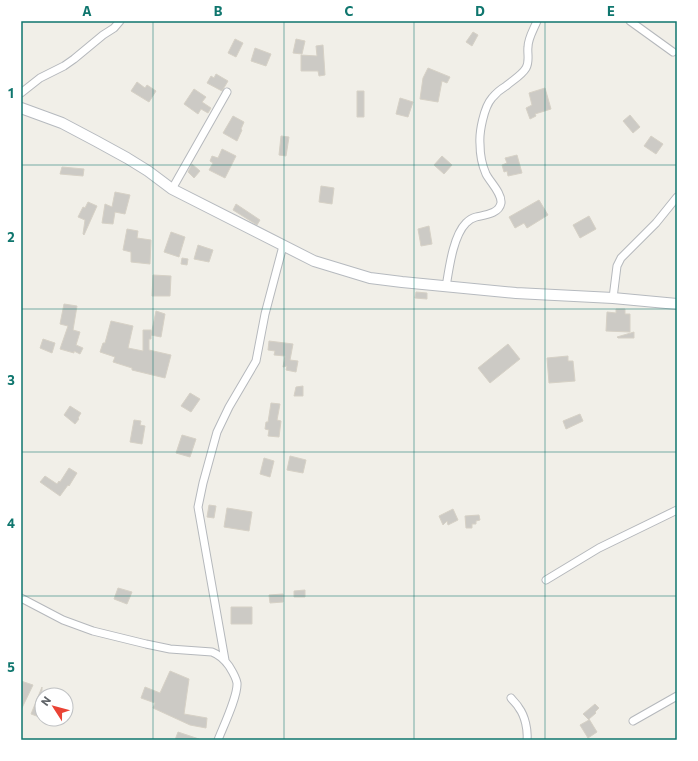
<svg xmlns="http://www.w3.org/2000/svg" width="698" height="761" font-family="Commissioner,sans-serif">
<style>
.building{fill:#cccac5;stroke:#d6d1c6}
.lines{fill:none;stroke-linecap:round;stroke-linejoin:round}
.street-casing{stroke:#b5b8bc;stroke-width:9}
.secondary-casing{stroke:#b6babf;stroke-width:12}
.street{stroke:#fff;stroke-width:7}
.secondary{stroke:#fff;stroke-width:10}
.grid{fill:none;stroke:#0f766e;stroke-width:1;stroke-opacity:0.55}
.neatline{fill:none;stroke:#0f766e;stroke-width:1.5}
.grid-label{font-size:13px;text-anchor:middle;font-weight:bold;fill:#0f766e}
</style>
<rect width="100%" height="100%" fill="#f1efe8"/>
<!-- building -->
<path class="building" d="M473 32 478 35 472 46 466 42Z
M235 39 243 43 236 57 228 53Z
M296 39 305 41 302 54 293 53Z
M323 45 325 75 319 76 318 71H301V55L317 56 316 46Z
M255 48 271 54 266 66 251 61Z
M428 68 450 77 447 83 442 81 438 102 420 99 423 78Z
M216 74 228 81 222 91 207 83 211 76 214 78Z
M137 82 145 88 147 85 156 91 149 102 131 91Z
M545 88 551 109 535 114 536 116 530 119 526 108 532 105 529 93Z
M194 89 206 97 202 102 211 108 208 113 201 109 198 114 184 104Z
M357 91H364V117H357Z
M400 98 413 102 408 117 396 114Z
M630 115 640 127 633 133 623 121Z
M233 116 244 122 241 129 242 130 237 141 223 133Z
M281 136 289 137 286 156 279 155Z
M651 136 663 144 656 154 644 146Z
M222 149 236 156 225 178 209 170 213 163 210 161 212 156 218 158Z
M517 155 522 173 508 176 507 171 504 172 502 165 507 163 505 158Z
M442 156 452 165 444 174 434 165Z
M192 164 200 171 194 178 188 172Z
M62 167 84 169 83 176 60 174Z
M321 186 334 188 332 204 319 202Z
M115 192 130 195 125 214 115 212 113 224 102 223 105 204 112 207Z
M539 200 548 215 527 228 524 223 515 228 509 217Z
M88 202 97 206 84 235 83 234 85 220 78 217 83 207 85 208Z
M236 204 260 220 257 225 233 210Z
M589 216 596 229 580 238 573 225Z
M429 226 432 244 421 246 418 229Z
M127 229 138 231 137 238 151 240 150 264 131 262V252L123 250Z
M171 232 185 237 179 257 164 252Z
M198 245 213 250 209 262 194 259Z
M182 258 188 259 187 265 181 264Z
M153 275 171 276 170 296H152Z
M416 292 427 293V299L415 298Z
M64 304 77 306 73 330 80 332 76 345 83 348 80 354 74 351V353L60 349 68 326 60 324Z
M616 309H625V314H630V332L606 331 607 312 616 313Z
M156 311 165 314 161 337 151 335Z
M111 321 133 326 128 348 143 351V330H151V339H149V350L171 355 165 378 132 370V368L113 362 115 357 100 352 103 343H105Z
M634 332V338H618L617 337Z
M43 339 55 343 52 353 40 348Z
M269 341 293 344 290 360 298 361 296 372 286 370 287 366 283 367 285 356 274 355 275 351 268 350Z
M508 344 520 359 490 383 478 368Z
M568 356V361H573L575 381 549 383 547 358Z
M303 386V396H294L296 387Z
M190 393 200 399 191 412 181 406Z
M271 403 280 404 277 420 281 421 279 437 268 436 269 430 265 429 266 422H268Z
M70 406 81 413 78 418 79 419 75 424 64 415Z
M580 414 583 421 566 429 563 421Z
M134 420 141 421 140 425 145 426 142 444 130 442Z
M182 435 196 439 190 457 176 453Z
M290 456 306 460 303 473 287 470Z
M264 458 274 461 270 477 260 474Z
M69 468 77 473 69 486 68 485 60 496 40 482 45 476 57 484 59 481 60 482Z
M209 505 216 506 214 518 207 517Z
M227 508 252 512 249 531 224 527Z
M453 509 458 520 448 525 447 521 443 525 439 516Z
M479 515 480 520 476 521V524H472V528H466L465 516Z
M118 588 132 592 127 604 114 599Z
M305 590V597H294V591Z
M283 594V602L270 603 269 595Z
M231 607H252V624H231Z
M170 671 189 679 184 714 207 718 206 728 190 725 153 708 155 703 141 698 145 687 160 693Z
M21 681 33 685 21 710Z
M42 687V718L31 714Z
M595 704 599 708 595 712 596 713 589 719 597 732 588 738 580 725 589 720 583 714Z
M178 732 199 739 198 740H175Z"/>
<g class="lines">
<!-- street casing -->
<g class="street-casing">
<path id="street" d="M630 21 673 52
M21 93 40 78 64 66 74 59 103 35 114 28 120 21
M172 189 227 92
M446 287C449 269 453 236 466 223 468 221 472 218 476 217 484 215 499 214 501 203 502 193 490 182 486 174 482 165 480 154 480 144 479 132 484 107 492 98 496 93 501 89 506 86 513 80 522 75 526 68 530 61 527 53 528 47 528 38 534 29 537 21
M613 298 617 266 621 258 656 223 677 197
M546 580 599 548 677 510
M21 598 63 620 93 631 146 644 170 649 212 652C220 655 224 659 229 666 232 671 236 677 237 683 238 696 223 727 218 740
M225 660 198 507 203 483 217 432 229 407 256 361 265 314 283 246
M511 698C513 701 517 704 519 708 525 716 528 730 527 740
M633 721 677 696"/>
</g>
<!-- secondary casing -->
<g class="secondary-casing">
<path id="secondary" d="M21 108 62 123 96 141 127 158 148 171 172 189 314 261 370 278 402 282 516 293 613 298 677 304"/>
</g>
<!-- street -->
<use href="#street" class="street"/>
<!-- secondary -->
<use href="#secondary" class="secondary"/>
</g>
<!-- grid -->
<path class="grid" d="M153 21V740M284 21V740M414 21V740M545 21V740M21 165H677M21 309H677M21 452H677M21 596H677"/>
<!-- border -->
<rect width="698" height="761" fill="none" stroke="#ffffff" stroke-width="44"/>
<!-- north arrow -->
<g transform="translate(54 707) rotate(306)"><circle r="19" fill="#ffffff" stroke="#bfc1c3"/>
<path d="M0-3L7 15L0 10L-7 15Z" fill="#ea4335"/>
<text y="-6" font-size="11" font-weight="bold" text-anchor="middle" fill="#5f6368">N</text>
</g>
<rect x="22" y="22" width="654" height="717" class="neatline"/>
<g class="grid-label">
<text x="87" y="16">A</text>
<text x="218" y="16">B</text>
<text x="349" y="16">C</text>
<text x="480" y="16">D</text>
<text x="611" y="16">E</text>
<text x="11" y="98">1</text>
<text x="11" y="242">2</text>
<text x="11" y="385">3</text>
<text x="11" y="528">4</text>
<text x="11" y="672">5</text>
</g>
</svg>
